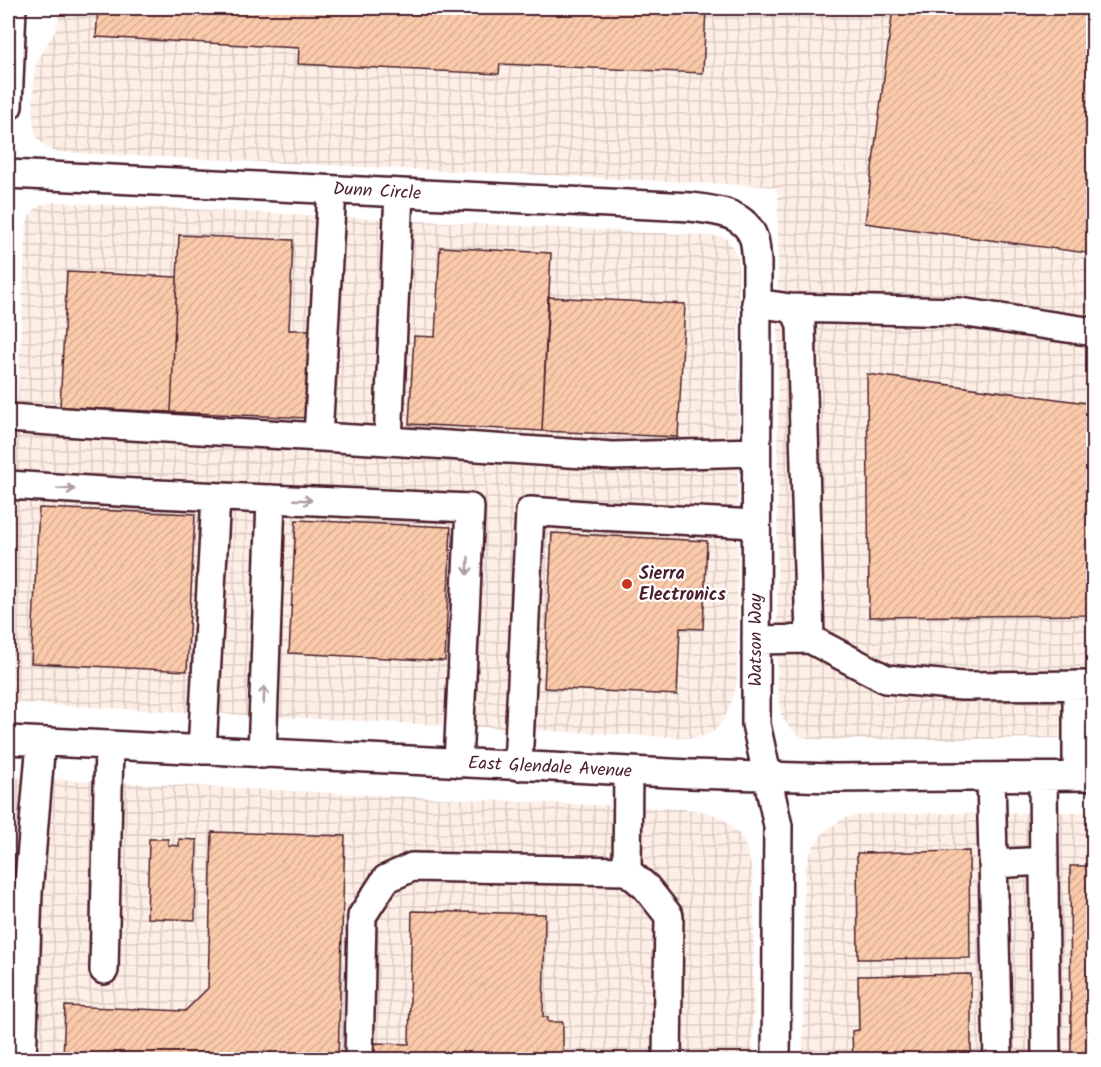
<svg xmlns="http://www.w3.org/2000/svg" width="1101" height="1067" font-family="Kalam,sans-serif">
<style>
.industrial{fill:url(#industrial-grid)}
.building{fill:url(#building-hatch);stroke:#4a1f2b;stroke-width:1.5}
.lines{fill:none;stroke-linecap:round;stroke-linejoin:round}
.minor-casing{stroke:#4a1f2b;stroke-width:32}
.minor{stroke:#fff;stroke-width:27}
.oneway{stroke:#ae9aa0}
.poi-dot{fill:#c8321e;stroke:#fff;stroke-width:2}
.labels{text-anchor:middle;dominant-baseline:central;stroke-width:4.5;stroke-linejoin:round;paint-order:stroke}
.street-label{font-size:18px;fill:#4a1f2b;stroke:#fff}
.poi-label{font-size:18px;font-weight:bold;fill:#4a1f2b;stroke:#fff;text-anchor:start}
</style>
<defs>
<pattern id="industrial-grid" width="8" height="8" patternUnits="userSpaceOnUse" patternTransform="scale(1.5)"><rect width="8" height="8" fill="#feefe6"/><path d="M0 4h8M4 0v8" fill="none" stroke="#dbccc5"/></pattern>
<pattern id="building-hatch" width="6" height="6" patternUnits="userSpaceOnUse" patternTransform="scale(1.5)"><rect width="6" height="6" fill="#facaaa"/><path d="M-1 1l2-2M0 6l6-6M5 7l2-2" fill="none" stroke="#d8ad92"/></pattern>
</defs>
<rect width="100%" height="100%" fill="#fff"/>
<filter id="ink" filterUnits="userSpaceOnUse"><feTurbulence type="fractalNoise" baseFrequency=".0167" numOctaves="2"/><feDisplacementMap in="SourceGraphic" scale="12" xChannelSelector="R" yChannelSelector="G"/><feConvolveMatrix kernelMatrix="1 2 1 2 8 2 1 2 1" color-interpolation-filters="sRGB"/></filter>
<g filter="url(#ink)">
<!-- industrial -->
<path class="industrial" d="M61 8H1093V738L821 740 801 737 789 727 781 715 777 684 778 196 776 188 764 186 56 152 46 147 37 138 33 123V105L34 77 36 64 56 29Z
M53 202 718 236 727 239 733 248 738 259V275L737 681 733 698 724 719 714 731 704 736 690 738 30 704 18 702 10 695 8 690V597L26 227 29 217 36 208 44 204Z
M8 777 373 795 683 809 708 812 725 820 740 835 747 849 752 872 754 897 753 1059H8Z
M1093 812V1059L803 1060 804 887 806 865 812 848 825 831 844 818 868 814Z"/>
<!-- building -->
<path class="building" d="M98 8H706L703 73 500 64 499 74 298 64 299 48 96 37Z
M893 8H1094V254L865 223Z
M179 235 293 240 289 330H311L307 418 171 412Z
M440 247 551 253 542 431 409 424 414 336 435 337Z
M67 272 177 277 171 412 60 407Z
M548 297 685 304 678 437 542 431Z
M867 374 1094 404V615L869 617Z
M39 508 195 514 187 671 31 663Z
M296 520 451 527 445 661 289 653Z
M552 533 707 541 703 629 680 628 677 695 544 688Z
M212 832 345 836 338 1060H63L65 1006 185 1011 208 988Z
M149 839H168V845L179 846V839L197 840 195 920 147 918Z
M969 851 970 958 858 959 857 853Z
M1070 866H1094V1060H1071Z
M412 911 545 914 543 1017H548V1022H563V1060H375V1043L409 1044Z
M971 974V1060H853L852 1031 859 1030 858 976Z"/>
<g class="lines">
<!-- minor casing -->
<g class="minor-casing">
<path id="minor" d="M8 106 12 8
M8 174 691 207C715 210 745 212 754 239 756 246 756 255 757 262L756 724 778 826 776 1060
M756 303 790 308 797 315 801 325 810 639
M790 308 960 312 1094 332
M8 418 80 423 388 441 613 456 756 452
M318 437 332 190
M388 441 399 193
M8 485 135 493 470 508 458 763
M756 640 810 639 886 679 962 686 1094 685
M1077 685V776
M8 740 690 774 834 778 1094 776
M202 750 216 497
M262 754 271 499
M518 766 530 511 599 516 756 524
M628 771 627 871 646 887 669 916 667 1060
M991 777 998 1060
M1043 777 1046 1060
M993 864 1044 861
M104 970 109 745
M22 1060 28 893 41 742
M359 1060 362 916 386 879 412 867 627 871"/>
</g>
<!-- minor -->
<use href="#minor" class="minor"/>
</g>
<!-- one-way arrows -->
<defs><path id="oneway-shaft" d="M-6 0H5M1.5-3L5.5 0L1.5 3" fill="none" stroke-width="1.6" stroke-linecap="round" stroke-linejoin="round" transform="scale(1.5)"/></defs>
<g class="oneway">
<use href="#oneway-shaft" transform="translate(66 489) rotate(3)"/>
<use href="#oneway-shaft" transform="translate(303 500) rotate(2)"/>
<use href="#oneway-shaft" transform="translate(468 566) rotate(93)"/>
<use href="#oneway-shaft" transform="translate(264 695) rotate(-88)"/>
</g>
</g>
<!-- markers -->
<circle class="poi-dot" cx="627" cy="584" r="6"/>
<g class="labels">
<!-- street labels -->
<g class="street-label">
<text transform="translate(377 192) rotate(3)">Dunn Circle</text>
<text transform="translate(756 640) rotate(-90)">Watson Way</text>
<text transform="translate(550 768) rotate(3)">East Glendale Avenue</text>
</g>
<!-- poi labels -->
<g class="poi-label">
<text x="639" y="574">Sierra<tspan x="639" dy="21">Electronics</tspan></text>
</g>
</g>
<!-- margin -->
<rect width="1101" height="1067" fill="none" stroke="#fff" stroke-width="30"/>
<rect x="15" y="15" width="1071" height="1037" fill="none" stroke="#4a1f2b" stroke-width="2" filter="url(#ink)"/>
</svg>
